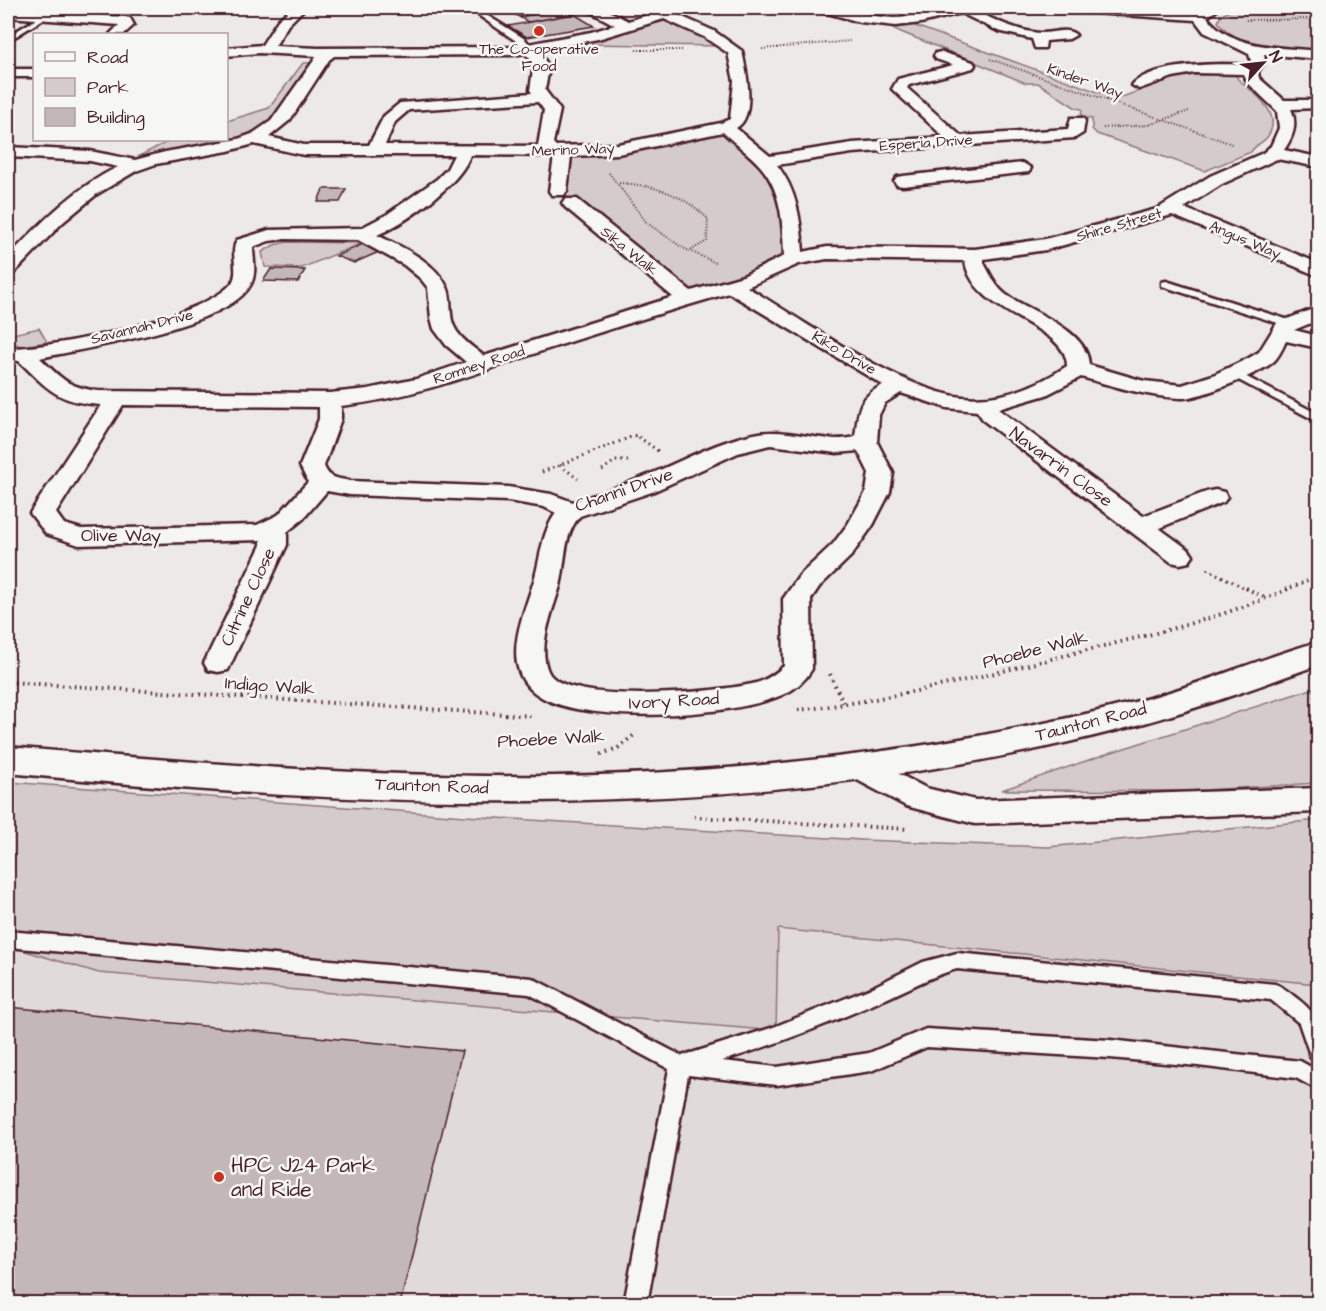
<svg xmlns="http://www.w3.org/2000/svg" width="1326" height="1311" font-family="'Architects Daughter',sans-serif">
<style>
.built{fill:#e0dad8}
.green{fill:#d4cbca;stroke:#8f757a;stroke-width:1.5}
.building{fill:#c4b7b7;stroke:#4a1f2b;stroke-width:1.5}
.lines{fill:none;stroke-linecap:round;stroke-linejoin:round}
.lane-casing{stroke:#4a1f2b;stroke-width:5}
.street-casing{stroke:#4a1f2b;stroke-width:5}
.primary-casing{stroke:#4a1f2b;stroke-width:5}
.path-far2{stroke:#4a1f2b;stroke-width:2;stroke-dasharray:1 2;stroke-linecap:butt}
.path-far1{stroke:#4a1f2b;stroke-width:3;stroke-dasharray:1.5 4;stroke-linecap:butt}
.path{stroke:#4a1f2b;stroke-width:4;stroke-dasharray:1.5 4.5;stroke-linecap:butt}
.lane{fill:#f6f6f2;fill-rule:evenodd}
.street{fill:#f6f6f2;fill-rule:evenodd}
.primary{fill:#f6f6f2;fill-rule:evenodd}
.poi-dot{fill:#c8321e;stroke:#f6f6f2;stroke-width:2}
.labels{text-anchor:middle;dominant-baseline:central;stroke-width:5;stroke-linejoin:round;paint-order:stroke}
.far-poi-label{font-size:15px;fill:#4a1f2b;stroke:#f6f6f2}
.far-street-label{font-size:15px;fill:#4a1f2b;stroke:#f6f6f2}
.street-label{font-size:18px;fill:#4a1f2b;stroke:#f6f6f2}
.near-poi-label{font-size:21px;fill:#4a1f2b;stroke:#f6f6f2;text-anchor:start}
</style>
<rect width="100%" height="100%" fill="#ece9e6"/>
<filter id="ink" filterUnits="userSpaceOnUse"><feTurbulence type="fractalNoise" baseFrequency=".0167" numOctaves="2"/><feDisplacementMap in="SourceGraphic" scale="12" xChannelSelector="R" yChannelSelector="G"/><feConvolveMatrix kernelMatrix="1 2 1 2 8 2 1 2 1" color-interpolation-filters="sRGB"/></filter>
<g filter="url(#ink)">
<!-- built -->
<path class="built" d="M778 929 1318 983V1303H8V946L99 973 776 1031Z"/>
<!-- green -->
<path class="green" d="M1234 8H1318V52C1287 51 1239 49 1218 22L1221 15Z
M667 20 682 25 721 46 582 44Z
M874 21H902L1117 99 1192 71H1236L1237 78C1251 91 1284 112 1268 136 1263 143 1255 145 1251 152L1205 171 1097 134 1092 129V119L1081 117 1082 109 1076 108 1038 83H1026Z
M303 63H313C298 85 285 108 264 125 244 141 165 155 139 156L171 140H226L227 121 269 108Z
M726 127 775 173 794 259 687 298 558 191 563 151H592Z
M287 242 362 243 302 268 265 267 262 252 274 245Z
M39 328 47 342 22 346 8 342V335Z
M1318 687V783L1188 791 1002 790 1109 753Z
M8 782 465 816 862 840 1048 847 1318 820V988L1316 984 778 929 776 1031 99 973 8 946Z"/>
<!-- building -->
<path class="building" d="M504 8H541L511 12Z
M541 8 565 9 519 17 511 12Z
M565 9 574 14 528 22 519 17Z
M574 14 594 26 527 37 508 26Z
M323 189H346L340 202H318Z
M363 244 381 251 354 263 336 256Z
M271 269 305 270 298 282 263 281Z
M8 1007 462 1051 400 1304H8Z"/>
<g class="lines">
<!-- lane casing -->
<g class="lane-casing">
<path id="lane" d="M468 8H475L525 39 533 49 526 51 519 43Z
M45 14 50 15 8 41V36Z
M1166 281 1295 322 1296 324 1295 326H1287L1162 286V282Z
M1235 371 1318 414V422L1231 376V372Z
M8 931 532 978 682 1056 771 1028 869 989 923 962 957 953 1275 984C1284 987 1291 994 1299 1000 1325 1021 1318 1029 1318 1061L1311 1058 1299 1023 1271 1000 957 969C930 976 907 990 881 1001 829 1024 776 1044 722 1061L777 1067 869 1053 926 1029 1110 1040 1300 1061 1318 1071V1090L1296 1078 1198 1066 1110 1058 927 1047 871 1071 777 1085 688 1075 647 1304H624L669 1069 529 994 8 947Z"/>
</g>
<!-- street casing -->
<g class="street-casing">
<path id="street" d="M292 8H305L288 25 275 46 318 48 513 47 591 32 615 25 589 11 588 8H603L628 21 664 10 686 8 688 10 678 15 714 31 742 51C746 70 757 117 736 128L770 156 852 143 944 137 892 89 898 79 953 65 936 59 934 56 936 53 941 52 973 62 975 65 973 68 909 85 907 88 961 136 1068 129 1071 118H1083L1085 121 1083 133 1075 138 852 153 777 165C797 190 801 221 803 252L827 247 975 249 1045 239 1157 209 1210 176 1263 153 1271 146 1279 128 1277 111 1247 82 1244 74 1194 73 1173 77 1139 89 1132 85C1151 63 1221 63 1248 65L1251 61 1249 54 1204 32 1195 20 1094 13 998 12 992 8H1121L1182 13 1196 12 1205 8H1220L1207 17C1232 50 1281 47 1318 51V59L1264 54 1265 61 1258 72 1259 78 1284 100H1318V108L1291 109C1298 124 1293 137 1284 150L1318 157V167L1277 159 1222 184 1184 208 1318 263V276L1172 215 1046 250 984 259V263C990 274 995 286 1005 294 1030 312 1088 329 1089 365L1144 381 1182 385 1213 375 1249 358 1259 352 1277 323 1318 307V320L1294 330 1318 336V348L1286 341C1283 347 1280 355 1274 361 1262 373 1198 399 1181 398 1147 397 1114 386 1081 377L1046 395 998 409 1143 516 1206 492 1215 490 1224 492 1227 497 1224 502 1159 528 1189 550 1193 556 1189 562 1180 564 1171 562 984 421 977 411 947 408 901 393 885 403 879 415 877 442 893 473 890 492 873 525 851 556 819 587 811 599 812 669C805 681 794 690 782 695 732 717 591 724 543 698 532 692 523 683 519 671 510 645 524 612 532 587 541 561 540 535 556 513L544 507 508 501 350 495 327 491 303 519 287 532V545L228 670 218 672 208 670 204 663 261 545V540L79 545 46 534 30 513 101 405C57 402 49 390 19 361L8 360V348C52 349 202 318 231 284 241 272 229 253 237 240L269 230 361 228 386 215 437 179 447 169 454 155H304L254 144 228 151 156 164 136 171 97 194 62 223 15 272 8 274V257C41 223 74 188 118 167L90 161 8 157V147L90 151 135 160 165 152 238 139 252 134 271 121 317 56 259 53 226 56V48L262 45 278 20ZM664 19 704 37 728 53 734 81 730 119 721 123 618 144 556 146 553 143 560 110 545 90 549 68 539 50 598 39ZM525 53 534 63 530 90 532 93 400 103 384 116 369 145H304L269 137 290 120 329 60 334 56 513 55ZM538 102 544 110 538 146 385 145 395 122 409 110ZM723 132C735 144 750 154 761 167 782 191 783 226 784 256L743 276 691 291 577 199H565L562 203 565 207 673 297 484 356C470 345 452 334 451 314 450 305 451 295 447 287 434 260 401 247 377 235 404 224 461 184 470 155L554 156 549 191 552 195H564L567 191 571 156 618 154ZM284 239 358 240 404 265 421 279 428 288 431 318 434 329 446 345 466 362 416 379 368 389 330 393 98 391C67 387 62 379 40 358 86 348 231 326 251 284 257 272 253 259 253 247L269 241ZM827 259 965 261C973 316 1068 324 1067 366 1037 386 1000 401 963 397 902 391 802 320 747 287L799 264ZM729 293 883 385C856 399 859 411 855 437 821 445 788 426 754 434 719 441 688 458 655 472 628 484 601 493 573 502L551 494 508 487 350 481C337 478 329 479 324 466L341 419V406C412 398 478 373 545 350 606 330 667 311 729 293ZM123 405 319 407V419L300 466 308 482 278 515 257 525 81 529 64 524 56 513ZM770 445 837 453 858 451 869 473 866 492 848 524 833 544 800 575 783 599 784 666C776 673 767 680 756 683 723 692 563 707 548 671 537 646 553 610 560 586 566 563 563 534 580 516L652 492 738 453Z
M819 8C843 5 868 17 893 18 913 18 930 10 949 8 958 6 968 8 977 8L975 11C995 20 1017 31 1039 33 1051 34 1067 26 1076 35L1069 39 1046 41 1045 48H1035L1032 39 998 31 961 13 921 23 896 26 860 22 820 11Z
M8 9 125 17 130 18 134 25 124 34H110L119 25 8 17Z
M8 69H34V77H8Z
M1023 163 1031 168 1029 172 903 186 897 185 894 181 897 177 903 176Z
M857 755 868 758 926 788 975 800 1318 788V812L975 824 906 806 846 774 841 766 846 758Z"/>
</g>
<!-- primary casing -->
<g class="primary-casing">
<path id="primary" d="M1318 642V665C1254 688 1189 712 1122 729 754 824 382 810 8 773V747C189 762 371 778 554 776 696 774 838 761 978 736 1039 725 1100 712 1160 695 1213 679 1265 657 1318 642Z"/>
</g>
<!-- path-far2 -->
<path class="path-far2" d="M1246 20 1318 19
M762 49 850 41
M636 50H682
M990 59 1232 144
M1103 128 1148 125 1189 111
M609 173 647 223 683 248 716 263
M619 183C654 185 683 194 708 219L707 241 690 251"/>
<!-- path-far1 -->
<path class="path-far1" d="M560 465 578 479
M602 470 615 461H628
M542 472 636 435 658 451
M1207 569 1249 590
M1286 590 1318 576"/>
<!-- path -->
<path class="path" d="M1246 588 1265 598
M830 674 844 705
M8 682 534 716
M798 710C893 700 983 676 1075 653 1148 635 1221 619 1290 588
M601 754 618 748 634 735
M694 817 908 829"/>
<!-- lane -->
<use href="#lane" class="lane"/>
<!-- street -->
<use href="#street" class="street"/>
<!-- primary -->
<use href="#primary" class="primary"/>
</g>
</g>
<!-- markers -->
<g class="poi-dot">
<circle cx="539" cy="31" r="6"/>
<circle cx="219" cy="1177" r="6"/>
</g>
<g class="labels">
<!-- far-poi labels -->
<g class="far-poi-label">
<text x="539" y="49">The Co-operative<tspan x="539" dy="17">Food</tspan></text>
</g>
<!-- far-street labels -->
<g class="far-street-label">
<text transform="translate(1085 81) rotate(19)">Kinder Way</text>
<text transform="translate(926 143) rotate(-4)">Esperia Drive</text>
<text transform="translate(573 150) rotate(-2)">Merino Way</text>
<text transform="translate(1119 225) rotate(-16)">Shire Street</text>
<text transform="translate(1245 240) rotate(23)">Angus Way</text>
<text transform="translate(629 251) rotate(39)">Sika Walk</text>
<text transform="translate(142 327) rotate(-14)">Savannah Drive</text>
<text transform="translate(844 353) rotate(30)">Kiko Drive</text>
<text transform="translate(479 365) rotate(-18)">Romney Road</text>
</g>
<!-- street labels -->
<g class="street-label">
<text transform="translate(1061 467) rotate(36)">Navarrin Close</text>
<text transform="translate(624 490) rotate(-19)">Channi Drive</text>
<text x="121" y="535">Olive Way</text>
<text transform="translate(248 597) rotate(-65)">Citrine Close</text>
<text transform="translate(1035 650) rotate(-14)">Phoebe Walk</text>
<text transform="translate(270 686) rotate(4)">Indigo Walk</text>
<text transform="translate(674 701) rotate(-3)">Ivory Road</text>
<text transform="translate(1091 722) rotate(-14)">Taunton Road</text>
<text transform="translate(551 739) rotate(-3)">Phoebe Walk</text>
<text transform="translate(432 786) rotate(2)">Taunton Road</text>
</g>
<!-- near-poi labels -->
<g class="near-poi-label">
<text x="231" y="1165">HPC J24 Park<tspan x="231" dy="24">and Ride</tspan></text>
</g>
</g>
<!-- margin -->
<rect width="1326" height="1311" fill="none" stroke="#f6f6f2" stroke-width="30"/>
<rect x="15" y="15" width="1296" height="1281" fill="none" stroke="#4a1f2b" stroke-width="2" filter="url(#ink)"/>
<!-- legend -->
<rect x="33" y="33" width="195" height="108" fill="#f6f6f2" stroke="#b1a0a2" stroke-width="1.5"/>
<rect x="45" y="52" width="30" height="9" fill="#f6f6f2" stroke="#b1a0a2" stroke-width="1.5"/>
<text x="87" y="63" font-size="18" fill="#4a1f2b">Road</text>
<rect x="45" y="78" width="30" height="18" fill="#d4cbca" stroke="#b1a0a2" stroke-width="1.5"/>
<text x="87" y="93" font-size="18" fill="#4a1f2b">Park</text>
<rect x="45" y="108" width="30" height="18" fill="#c4b7b7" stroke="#b1a0a2" stroke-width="1.5"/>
<text x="87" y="123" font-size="18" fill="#4a1f2b">Building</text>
<!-- north arrow -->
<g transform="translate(1263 63) rotate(63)" stroke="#f6f6f2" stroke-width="4.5" paint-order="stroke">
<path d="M0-4.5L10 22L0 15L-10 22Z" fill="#4a1f2b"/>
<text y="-9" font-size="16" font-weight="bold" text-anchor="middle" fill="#4a1f2b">N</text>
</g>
</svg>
